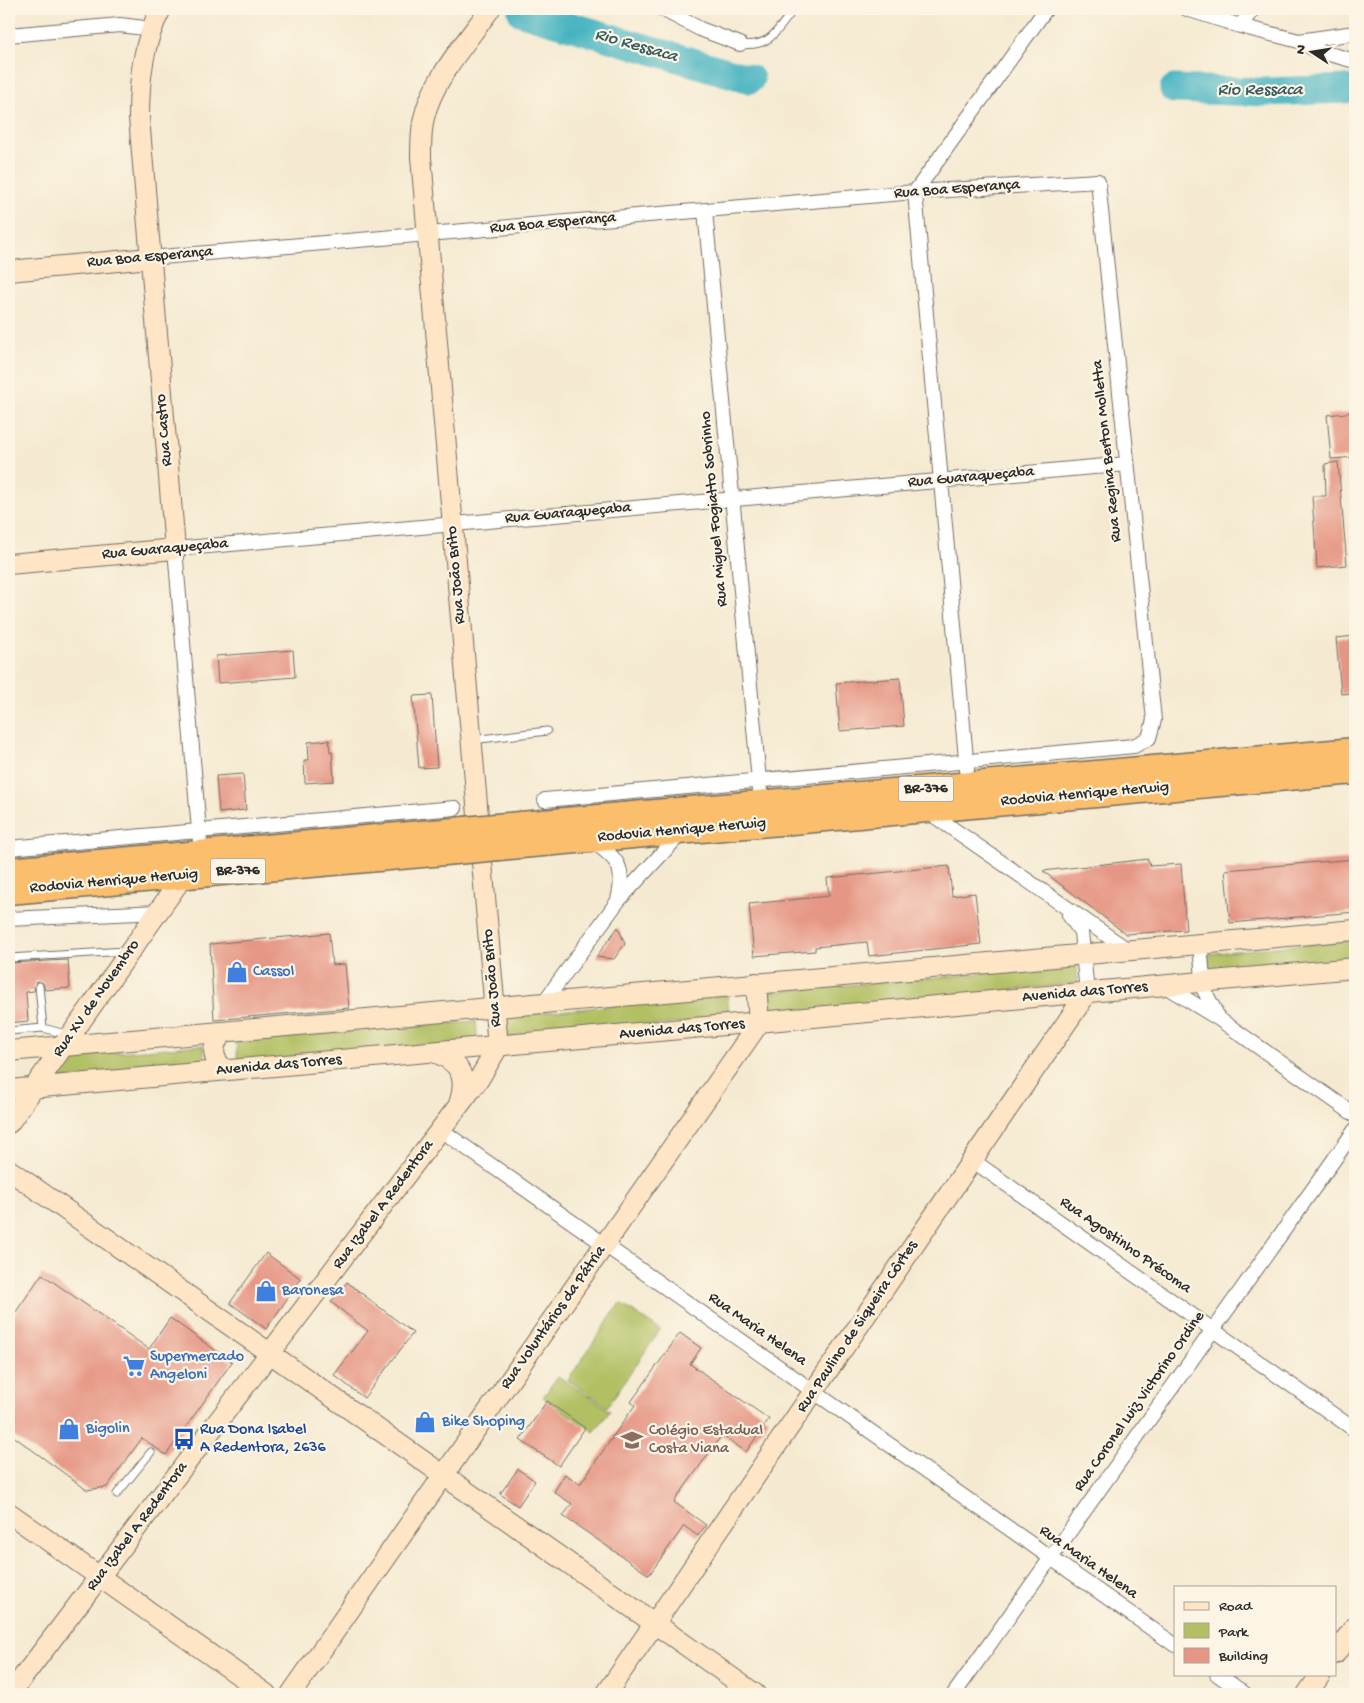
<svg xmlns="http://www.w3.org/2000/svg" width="1364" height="1703" font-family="'Gochi Hand',sans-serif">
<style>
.green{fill:#b2c063;stroke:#6e7647}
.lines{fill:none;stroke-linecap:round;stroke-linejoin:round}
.river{stroke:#45b3c1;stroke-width:29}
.building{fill:#e69684}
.lane-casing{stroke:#726e65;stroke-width:9}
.street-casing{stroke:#726e65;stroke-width:16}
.secondary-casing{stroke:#726e65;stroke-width:22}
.highway-casing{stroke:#726e65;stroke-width:29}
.lane{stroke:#fff;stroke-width:7}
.street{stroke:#fff;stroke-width:14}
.secondary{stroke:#fde5c5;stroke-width:20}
.highway{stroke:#fabe6d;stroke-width:26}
.highway-bridge-casing{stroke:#726e65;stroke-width:29;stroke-linecap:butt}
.highway-bridge{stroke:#fabe6d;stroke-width:26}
.labels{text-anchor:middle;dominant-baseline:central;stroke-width:4.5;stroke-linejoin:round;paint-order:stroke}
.shield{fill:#fcf5e5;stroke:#6a6863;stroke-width:1}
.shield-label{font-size:15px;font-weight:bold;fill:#2b2b2b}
.street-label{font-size:16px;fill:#2b2b2b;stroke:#fcf5e5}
.shop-label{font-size:16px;fill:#366cbe;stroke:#fcf5e5;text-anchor:start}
.transit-label{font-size:16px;fill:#164399;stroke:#fcf5e5;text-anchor:start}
.education-label{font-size:16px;fill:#785e54;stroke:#fcf5e5;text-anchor:start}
.water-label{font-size:18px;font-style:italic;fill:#345b60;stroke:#fcf5e5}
</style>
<rect width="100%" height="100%" fill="#fcf5e5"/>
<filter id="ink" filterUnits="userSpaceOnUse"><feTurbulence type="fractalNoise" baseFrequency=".02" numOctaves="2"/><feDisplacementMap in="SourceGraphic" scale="10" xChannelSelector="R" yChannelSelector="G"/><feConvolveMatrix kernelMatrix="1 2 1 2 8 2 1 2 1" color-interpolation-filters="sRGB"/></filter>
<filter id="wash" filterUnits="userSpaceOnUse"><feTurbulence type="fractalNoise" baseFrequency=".0096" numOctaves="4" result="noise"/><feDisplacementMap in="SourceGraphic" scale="20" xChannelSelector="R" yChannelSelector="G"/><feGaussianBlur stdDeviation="1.12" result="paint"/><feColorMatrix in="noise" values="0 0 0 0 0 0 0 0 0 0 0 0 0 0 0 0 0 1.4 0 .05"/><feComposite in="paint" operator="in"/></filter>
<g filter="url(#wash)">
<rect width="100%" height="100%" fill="#f5ead1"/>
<!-- green -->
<path class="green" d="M1355 939V961L1209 973 1207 954Z
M1077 965 1078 983 772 1016 770 992Z
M727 995 730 1019 503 1038 504 1016Z
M476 1021 478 1044 238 1065 236 1041Z
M203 1045 205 1067 56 1080 72 1056Z
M620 1303 660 1330 607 1407 568 1380Z
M558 1376 610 1411 594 1432 543 1397Z"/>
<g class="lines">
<!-- river -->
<path class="river" d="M522 12 750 79
M1174 89 1264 92 1346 89"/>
</g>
<g id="blocks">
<!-- building -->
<path class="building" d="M1355 412V457L1331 459 1327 415Z
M1338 462 1347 565 1317 568 1312 496H1326L1325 464Z
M1355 636V693L1341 694 1336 638Z
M293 650 295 677 218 683 216 656Z
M900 678 904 726 840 731 836 683Z
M432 695 437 767 419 768 413 696Z
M329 740 330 752 332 751 334 781 305 783 304 760H309L308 742Z
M243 774 246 810 219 813 216 776Z
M1148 859 1150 866 1181 864 1186 930 1126 934 1043 871Z
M1355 859V912L1230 923 1225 870Z
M949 866 952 896 975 893 981 944 869 956 867 942 815 947V951L754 956 749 904 829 896 827 878Z
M618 927 625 944 614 959 596 957Z
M329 933 332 965 345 964 349 1008 214 1020 210 944Z
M68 960 70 988 45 990 43 983 36 981 34 991 26 992 28 1021 9 1023V963Z
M266 1253 301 1279 266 1329 230 1303Z
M42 1274 149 1349 170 1318 232 1362 166 1455 142 1438 107 1487 87 1490 9 1433V1322Z
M347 1282 413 1333 364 1398 334 1375 368 1331 331 1302Z
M680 1333 701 1348 690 1364 769 1419 746 1452 722 1435 674 1502 706 1525 698 1536 684 1526 649 1575 563 1516 572 1504 554 1492 565 1474 580 1484 635 1405 631 1402Z
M547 1401 585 1428 559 1466 520 1440Z
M518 1469 535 1481 518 1506 500 1494Z"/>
</g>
</g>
<g filter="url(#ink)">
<use href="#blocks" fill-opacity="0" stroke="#726e65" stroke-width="1"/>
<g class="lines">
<!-- lane casing -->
<g class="lane-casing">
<path id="lane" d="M740 44C771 48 777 30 794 9
M472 740 547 731
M9 958 126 951
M39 986 43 1028 69 1035
M9 1031 43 1028
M117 1494 151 1452"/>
</g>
<!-- street casing -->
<g class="street-casing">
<path id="street" d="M662 9 700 29 740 44
M1187 9 1240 26 1299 41 1355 33
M1240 26 1253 9
M9 35 120 25 152 29
M1299 41 1318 51 1355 61
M915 192 967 770
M915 192 1046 9
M705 211 760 791
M150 258 915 192 1098 181 1154 720 1149 738 1134 746 545 800
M927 811 1128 950
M591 840C618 859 626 867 618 900
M9 848 455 808
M201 854 175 549 1127 464
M1069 915 1081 932 1087 993
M9 919 159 912
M1200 944 1204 990 1218 1017
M1165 986 1219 1019 1355 1115
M544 1002 618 901 682 832
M441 1130 1175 1645
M972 1160 1355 1430
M1217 1674 1245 1694
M954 1694 1355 1130"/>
</g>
<!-- secondary casing -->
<g class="secondary-casing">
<path id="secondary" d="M9 271 150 258
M9 564 175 549 139 117C139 79 143 42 161 9
M224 1033C210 1044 211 1062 227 1070
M9 1051 1355 930
M434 1052C461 1062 468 1077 459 1104
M9 1090 1355 968
M9 1123 184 875
M9 1170 755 1694
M9 1513 266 1694
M1335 1654 1355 1626
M10 1694 479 1079 498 1047 421 157C421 144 421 130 424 118 432 80 468 40 490 9
M291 1694 759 1023 756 983
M606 1694 1087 993
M1307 1694 1321 1674"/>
</g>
<!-- highway casing -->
<g class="highway-casing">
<path id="highway" d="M496 827 1355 751
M499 847 1355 771
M9 871 465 830
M9 891 467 850"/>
</g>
<!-- lane -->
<use href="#lane" class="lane"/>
<!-- street -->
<use href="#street" class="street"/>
<!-- secondary -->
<use href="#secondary" class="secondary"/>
<!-- highway -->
<use href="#highway" class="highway"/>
<!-- highway-bridge casing -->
<g class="highway-bridge-casing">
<path id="highway-bridge" d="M465 830 496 827
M467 850 499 847"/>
</g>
<!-- highway-bridge -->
<use href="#highway-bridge" class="highway-bridge"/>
</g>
</g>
<!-- icons -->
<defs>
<g id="shop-bare" transform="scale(1.725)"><path d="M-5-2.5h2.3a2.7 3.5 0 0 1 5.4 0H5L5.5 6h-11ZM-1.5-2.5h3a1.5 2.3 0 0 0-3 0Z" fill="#3f7fe0" stroke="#fcf5e5" stroke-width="2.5" paint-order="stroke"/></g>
<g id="supermarket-bare" transform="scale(1.725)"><path d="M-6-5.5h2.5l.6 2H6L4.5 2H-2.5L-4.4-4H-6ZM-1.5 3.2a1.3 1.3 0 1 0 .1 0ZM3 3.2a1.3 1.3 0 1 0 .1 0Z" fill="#3f7fe0" stroke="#fcf5e5" stroke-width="2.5" paint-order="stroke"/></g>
<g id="bus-bare" transform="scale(1.725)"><path d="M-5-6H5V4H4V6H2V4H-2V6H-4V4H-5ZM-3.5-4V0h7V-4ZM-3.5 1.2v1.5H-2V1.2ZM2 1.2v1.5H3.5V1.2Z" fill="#1a4fb4" stroke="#fcf5e5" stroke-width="2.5" paint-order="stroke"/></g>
<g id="school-bare" transform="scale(1.725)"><path d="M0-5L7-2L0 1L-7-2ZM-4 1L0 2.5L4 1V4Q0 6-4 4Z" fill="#8d6e63" stroke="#fcf5e5" stroke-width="2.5" paint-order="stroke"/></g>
</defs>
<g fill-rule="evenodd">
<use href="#shop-bare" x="237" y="972"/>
<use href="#shop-bare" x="266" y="1291"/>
<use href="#supermarket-bare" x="134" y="1366"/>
<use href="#shop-bare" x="425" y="1422"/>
<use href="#shop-bare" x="69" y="1429"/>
<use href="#bus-bare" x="184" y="1439"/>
<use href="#school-bare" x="632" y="1440"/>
</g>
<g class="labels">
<!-- shield labels -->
<g class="shield">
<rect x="898.5" y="776.5" width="55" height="25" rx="4"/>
<rect x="210.5" y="858.5" width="55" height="25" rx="4"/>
</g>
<g class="shield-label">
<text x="926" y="789">BR-376</text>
<text x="238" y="871">BR-376</text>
</g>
<!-- street labels -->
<g class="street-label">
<text transform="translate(957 190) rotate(-4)">Rua Boa Esperança</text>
<text transform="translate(553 224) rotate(-5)">Rua Boa Esperança</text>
<text transform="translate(150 258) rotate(-5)">Rua Boa Esperança</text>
<text transform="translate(165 430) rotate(-95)">Rua Castro</text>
<text transform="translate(1108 451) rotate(-96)">Rua Regina Berton Molletta</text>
<text transform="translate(971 478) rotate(-5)">Rua Guaraqueçaba</text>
<text transform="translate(715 509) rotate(-95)">Rua Miguel Fogiatto Sobrinho</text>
<text transform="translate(568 514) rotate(-5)">Rua Guaraqueçaba</text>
<text transform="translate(165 550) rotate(-5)">Rua Guaraqueçaba</text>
<text transform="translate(457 575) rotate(-95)">Rua João Brito</text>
<text transform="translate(1085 795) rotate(-5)">Rodovia Henrique Herwig</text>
<text transform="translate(682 831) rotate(-5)">Rodovia Henrique Herwig</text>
<text transform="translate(114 882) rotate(-5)">Rodovia Henrique Herwig</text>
<text transform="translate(493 978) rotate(-95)">Rua João Brito</text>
<text transform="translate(1085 993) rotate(-5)">Avenida das Torres</text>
<text transform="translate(97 999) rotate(-55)">Rua XV de Novembro</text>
<text transform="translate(682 1030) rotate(-5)">Avenida das Torres</text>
<text transform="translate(279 1066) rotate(-5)">Avenida das Torres</text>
<text transform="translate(384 1205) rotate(-53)">Rua Izabel A Redentora</text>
<text transform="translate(1125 1246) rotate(35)">Rua Agostinho Précoma</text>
<text transform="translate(554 1318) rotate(-55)">Rua Voluntários da Pátria</text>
<text transform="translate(858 1327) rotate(-56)">Rua Paulino de Siqueira Côrtes</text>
<text transform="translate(757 1330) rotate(35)">Rua Maria Helena</text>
<text transform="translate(1140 1402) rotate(-55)">Rua Coronel Luiz Victorino Ordine</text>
<text transform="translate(138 1527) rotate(-53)">Rua Izabel A Redentora</text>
<text transform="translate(1088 1563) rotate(35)">Rua Maria Helena</text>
</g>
<!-- shop labels -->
<g class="shop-label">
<text x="253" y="972">Cassol</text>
<text x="282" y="1291">Baronesa</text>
<text x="150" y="1357">Supermercado<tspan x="150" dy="18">Angeloni</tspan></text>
<text x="442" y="1422">Bike Shoping</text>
<text x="86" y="1429">Bigolin</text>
</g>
<!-- transit labels -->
<g class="transit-label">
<text x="200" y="1430">Rua Dona Isabel<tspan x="200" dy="18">A Redentora, 2636</tspan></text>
</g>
<!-- education labels -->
<g class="education-label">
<text x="649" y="1431">Colégio Estadual<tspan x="649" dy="18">Costa Viana</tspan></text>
</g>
<!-- water labels -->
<g class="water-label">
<text transform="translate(636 46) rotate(16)">Rio Ressaca</text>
<text x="1260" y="90">Rio Ressaca</text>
</g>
</g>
<!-- margin -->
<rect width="1364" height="1703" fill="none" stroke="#fcf5e5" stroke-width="30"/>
<!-- legend -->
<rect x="1174" y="1586" width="162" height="90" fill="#fcf5e5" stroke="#a8a49b"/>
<rect x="1184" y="1602" width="25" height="8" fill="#fde5c5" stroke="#a8a49b"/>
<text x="1219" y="1610" font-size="15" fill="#2b2b2b">Road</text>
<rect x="1184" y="1623" width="25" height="15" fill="#b2c063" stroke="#a8a49b"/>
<text x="1219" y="1636" font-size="15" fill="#2b2b2b">Park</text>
<rect x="1184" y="1648" width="25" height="15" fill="#e69684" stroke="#a8a49b"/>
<text x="1219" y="1660" font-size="15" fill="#2b2b2b">Building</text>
<!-- north arrow -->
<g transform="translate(1312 52) rotate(282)" stroke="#fcf5e5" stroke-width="4" paint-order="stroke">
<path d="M0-4L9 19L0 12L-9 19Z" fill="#2b2b2b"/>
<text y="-8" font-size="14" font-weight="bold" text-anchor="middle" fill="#2b2b2b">N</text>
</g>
</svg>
